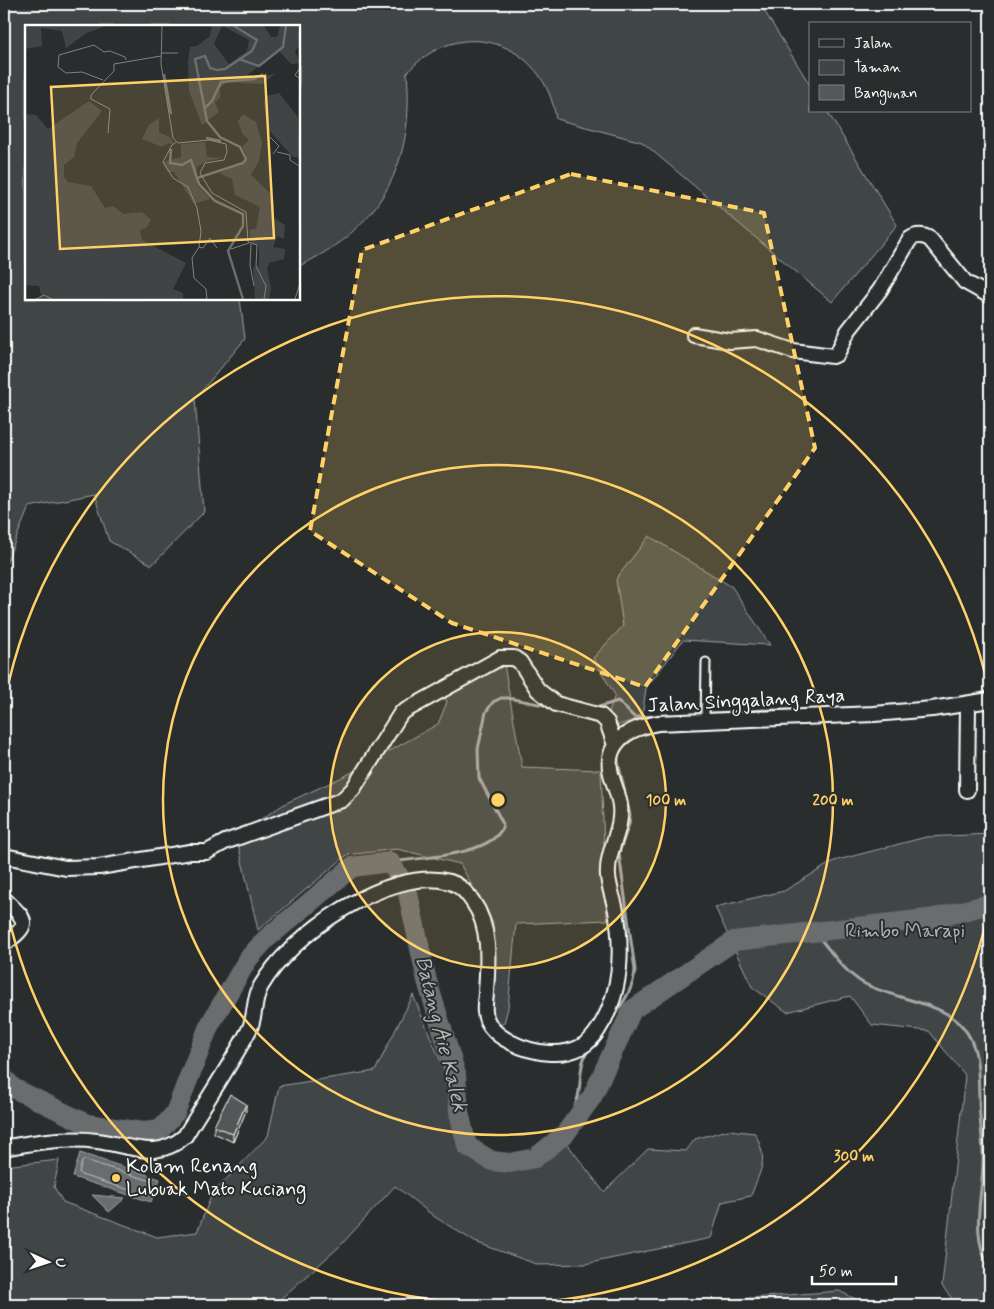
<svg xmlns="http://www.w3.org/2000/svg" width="994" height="1309" font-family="Mynerve,sans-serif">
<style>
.green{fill:#414445;stroke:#a0a2a2}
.water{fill:#6a6c6d;stroke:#a6a7a7}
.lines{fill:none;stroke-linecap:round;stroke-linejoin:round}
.shore{stroke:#c3c4c5;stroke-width:1}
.stream{stroke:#a6a7a7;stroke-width:3}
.river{stroke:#6a6c6d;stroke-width:20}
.service-casing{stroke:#fff;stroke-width:11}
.minor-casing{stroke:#fff;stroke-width:18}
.service{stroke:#2a2d2e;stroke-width:7}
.minor{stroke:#2a2d2e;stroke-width:14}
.wall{fill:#494b4c;stroke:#fff}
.shaded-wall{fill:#3c3d3e;stroke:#fff}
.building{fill:#555758;stroke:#fff}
.marked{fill:#ffd166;fill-opacity:0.2;stroke:#ffd166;stroke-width:4;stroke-dasharray:10 6;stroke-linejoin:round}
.ring{fill:none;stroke:#ffd166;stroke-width:2.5}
.poi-dot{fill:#ffd166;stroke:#2a2d2e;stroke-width:2}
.labels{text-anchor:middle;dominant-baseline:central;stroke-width:4;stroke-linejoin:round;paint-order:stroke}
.street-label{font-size:20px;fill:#fff;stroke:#2a2d2e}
.park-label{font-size:20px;fill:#b3b4b5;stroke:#2a2d2e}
.poi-label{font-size:20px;fill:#fff;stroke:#2a2d2e;text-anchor:start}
.water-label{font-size:21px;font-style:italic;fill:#b4b6b6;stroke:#2a2d2e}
.inset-river{fill:none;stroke:#6a6c6d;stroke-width:2.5}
.inset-road{fill:none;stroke:#7f8182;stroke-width:1}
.view{fill:#ffd166;fill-opacity:0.15;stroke:#ffd166;stroke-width:2.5}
.inset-edge{fill:none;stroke:#fff;stroke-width:2.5}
.centre{fill:#ffd166;stroke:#2a2d2e;stroke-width:2.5}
.ring-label{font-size:15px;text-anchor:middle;font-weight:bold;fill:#ffd166;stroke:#2a2d2e;stroke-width:4;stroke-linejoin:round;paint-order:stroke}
</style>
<rect width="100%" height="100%" fill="#2a2d2e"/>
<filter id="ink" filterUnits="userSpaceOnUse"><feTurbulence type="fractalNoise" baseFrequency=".02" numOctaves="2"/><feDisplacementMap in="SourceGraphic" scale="10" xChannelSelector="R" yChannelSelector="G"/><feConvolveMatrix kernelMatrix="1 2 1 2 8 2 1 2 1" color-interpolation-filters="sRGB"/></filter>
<g filter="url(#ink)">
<!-- green -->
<path class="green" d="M4 4H760L810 85V111H827L897 225 832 302 642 142 556 119C545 41 459 13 407 73 415 163 382 227 299 266V26H26V299H240L245 339 195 399 204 512 152 565 109 541 94 494 29 507 4 568Z
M649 536 732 587 770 645 683 640 646 688 642 717 602 731 615 695 593 658 623 626 616 579Z
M502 653 522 767 601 770 607 920 516 924 508 1008 504 1023 496 1027 492 1014 493 923 460 864 397 849 347 855 258 930 236 835 286 803 345 776 438 724 447 702 439 685Z
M990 834V1305H957L942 1286 965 1075 929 1031 872 1025 850 996 787 1012 752 987 715 907 784 891 834 861 926 837Z
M413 995 451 1086 468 1151C500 1173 537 1168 565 1141L604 1192 648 1149 686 1151 695 1139 728 1130 755 1133C769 1162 761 1167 751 1196L722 1202 711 1238 585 1264 539 1265 475 1242 435 1217 395 1186 339 1247 278 1301 267 1305H4V1166L59 1160 54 1187 63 1202 157 1237 197 1232 212 1194 268 1136 279 1086 375 1071Z
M839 1291 868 1305H674L675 1304Z"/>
<!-- water -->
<path class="water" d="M80 1153 160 1179 151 1202 73 1177Z
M92 1195 125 1198 109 1212Z"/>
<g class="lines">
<!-- shore -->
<path class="shore" d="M85 1160 151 1181 152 1184 149 1194 146 1195 81 1175 79 1172 82 1162Z"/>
<!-- stream -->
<path class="stream" d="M967 697 990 691
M923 703 954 699
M596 708 618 701 634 717 660 716
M683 715 764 710H814
M647 732 671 729
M390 862C416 858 498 856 503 824L479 778 478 749 486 712 493 702 501 698H508L549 706
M814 931C829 949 844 972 863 983 892 999 943 1002 963 1027 980 1048 978 1073 979 1099 979 1118 983 1137 983 1156 984 1185 974 1217 981 1246 983 1255 987 1263 990 1271
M610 1021C621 1006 634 989 635 970L619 853 629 824 630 815 618 762V753
M565 1134C569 1122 574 1109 578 1097 582 1080 578 1063 590 1048"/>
<!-- river -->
<path class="river" d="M4 1078 13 1088 87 1124 143 1132 160 1130 175 1113 209 1026 248 959 266 939 352 867 390 862 407 889 427 981 456 1074 459 1112 467 1146 492 1161 510 1163 535 1158 565 1134 592 1097 632 1010 734 941 935 918 990 904"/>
<!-- service casing -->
<g class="service-casing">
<path id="service" d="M705 721 706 662"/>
</g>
<!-- minor casing -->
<g class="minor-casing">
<path id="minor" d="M694 335 730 341 757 339 793 351 833 356 837 354 848 331 880 290 910 239C916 235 923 235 930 239L965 282 990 296
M967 790 968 705
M4 856 66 868 99 867 190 852H207L225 842 342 800 353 789 401 713 500 658H514L520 662 538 690 556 704 601 716 607 722 615 745
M4 899C27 921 32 923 4 944
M4 1148C34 1142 66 1137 97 1141 115 1143 136 1151 154 1150 167 1149 176 1144 185 1136 206 1101 230 1066 249 1030 256 1017 253 999 261 986 290 935 390 865 450 882 460 885 468 894 473 902 491 927 488 962 486 992 486 998 484 1006 485 1012 487 1038 528 1052 550 1053 570 1054 587 1048 598 1030 621 995 623 951 616 911 614 900 609 888 608 876 606 851 623 830 620 806 618 787 604 770 612 751 620 732 639 727 658 723L874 714 932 709 990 700"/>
</g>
<!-- service -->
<use href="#service" class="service"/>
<!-- minor -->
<use href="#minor" class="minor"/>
</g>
<!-- wall -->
<path class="wall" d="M246 1111 233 1142 214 1133V1126Z"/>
<!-- shaded-wall -->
<path class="shaded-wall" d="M246 1104V1111L233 1142V1134Z"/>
<!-- building -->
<path class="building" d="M230 1094 246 1104 233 1134 214 1126Z"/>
</g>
<!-- marked area -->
<path class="marked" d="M571 174 764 213 815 448 645 687 452 623 310 531 362 250Z"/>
<!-- distance rings -->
<circle cx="498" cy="800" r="168" fill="#ffd166" fill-opacity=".12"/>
<g class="ring">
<circle cx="498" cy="800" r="168"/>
<circle cx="498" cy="800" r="335"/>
<path d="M990 905A503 503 0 0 1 4 896M4 704A503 503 0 0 1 990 695"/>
</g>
<!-- markers -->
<circle class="poi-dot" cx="116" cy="1178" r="5"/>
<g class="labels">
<!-- street labels -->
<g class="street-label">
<text transform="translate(746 701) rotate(-3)">Jalan Singgalang Raya</text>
</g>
<!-- park labels -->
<g class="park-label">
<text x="905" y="931">Rimbo Marapi</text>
</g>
<!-- poi labels -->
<g class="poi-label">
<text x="126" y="1166">Kolam Renang<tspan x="126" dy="23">Lubuak Mato Kuciang</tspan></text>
</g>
<!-- water labels -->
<g class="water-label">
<text transform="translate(441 1034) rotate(76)">Batang Aie Kalek</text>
</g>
</g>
<!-- overview -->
<g transform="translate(25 25)">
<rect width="275" height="275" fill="#2a2d2e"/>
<path d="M0 1H80L60 9 41 23 37 6 16 3 17 21 0 24ZM187 1H197L189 19 204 39 222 26 224 15 198 1H239L246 12H252L255 1H273L275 20 270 26 275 38 266 39 254 26 222 50 235 52 242 47V51L251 48 237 59 202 57 195 63V73L190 77 194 87 177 100 164 66 163 37 165 22 172 21 185 11ZM254 68 273 92 275 133 268 132 242 103 239 76 241 71ZM64 76 77 86 52 118 49 132 39 140V152L43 157 66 161 80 183 88 181 98 189 117 187 126 195 122 202 115 205 117 215 161 238 148 264 158 268V274H13L16 271 14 261 0 260V89L11 90 23 104ZM218 89 231 97 237 118 234 136 226 150 245 168 249 177V193L260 200 259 214 252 211 248 222 260 224 259 234 244 238 242 244 246 263 244 274H230L228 242 234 241V221L226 218 224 205 231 204 235 182 210 170 207 154 194 148 220 137 221 129 217 122 224 115 217 108 213 96ZM134 93V107L146 113 149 120 143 118 137 122 117 114 124 100ZM180 117 182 132 198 133 182 136 172 142V160L185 174 169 179 149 147H143L137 137 156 132V119Z" fill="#414445"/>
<path class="inset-river" d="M209 1 232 15 227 26 200 44 192 45 185 43 180 31 170 34 182 96 195 112 215 122 221 134 218 138 172 153 174 159 190 176 218 189V201L203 226 218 274M214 34 234 41 258 22 261 1M139 49 146 89M180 83 187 76 196 57 229 54 238 49M181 113 196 116M146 124 145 138 157 140 166 135 172 153"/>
<path class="inset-road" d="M137 1 136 39 148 113 153 118 184 115 201 119 202 127 199 135 180 138 175 148 187 168 221 187 223 217 232 220 231 241 241 261 239 274M136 28H153M275 43 270 50 275 54M78 55 57 47 41 48 33 42 34 30 69 20 79 27 85 26 100 32 101 35M83 108 85 84 66 74V70L89 46V39L136 31M245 112 254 121 248 129M151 117 147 120 138 137 148 153 163 162 172 183 176 206 174 222 167 233 169 253 181 264 182 274M252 127 265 130V135L274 141M226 219 225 240 229 261M174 222 178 223 185 213 192 223M206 224 224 218M11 274 19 270 27 274M270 274 275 258"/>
<path class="view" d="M240 51 249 213 35 224 26 62Z"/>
<rect width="275" height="275" class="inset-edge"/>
</g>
<circle cx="498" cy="800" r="8" class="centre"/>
<g class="ring-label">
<text x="666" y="805">100 m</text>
<text x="833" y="805">200 m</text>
<text x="854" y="1161">300 m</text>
</g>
<!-- margin -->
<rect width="994" height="1309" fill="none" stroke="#2a2d2e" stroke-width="20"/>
<rect x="10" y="10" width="974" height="1289" fill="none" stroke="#fff" stroke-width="2" filter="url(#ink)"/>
<!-- legend -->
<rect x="809" y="22" width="162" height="90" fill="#2a2d2e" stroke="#7f8182"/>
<rect x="819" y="39" width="25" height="8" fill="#2a2d2e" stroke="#7f8182"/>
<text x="854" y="48" font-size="15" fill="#ffffff">Jalan</text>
<rect x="819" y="60" width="25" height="15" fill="#414445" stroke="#7f8182"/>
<text x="854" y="72" font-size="15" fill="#ffffff">Taman</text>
<rect x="819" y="85" width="25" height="15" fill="#555758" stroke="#7f8182"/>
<text x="854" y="98" font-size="15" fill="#ffffff">Bangunan</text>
<!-- north arrow -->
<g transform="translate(48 1262) rotate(93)" stroke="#2a2d2e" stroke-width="4" paint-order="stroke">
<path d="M0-4L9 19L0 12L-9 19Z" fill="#ffffff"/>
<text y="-8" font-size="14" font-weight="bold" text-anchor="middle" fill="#ffffff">U</text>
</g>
<!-- scale -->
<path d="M812 1276v8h84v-8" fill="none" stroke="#ffffff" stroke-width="2.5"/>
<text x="819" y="1276" font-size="15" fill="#ffffff" stroke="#2a2d2e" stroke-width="4" paint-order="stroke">50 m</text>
</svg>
